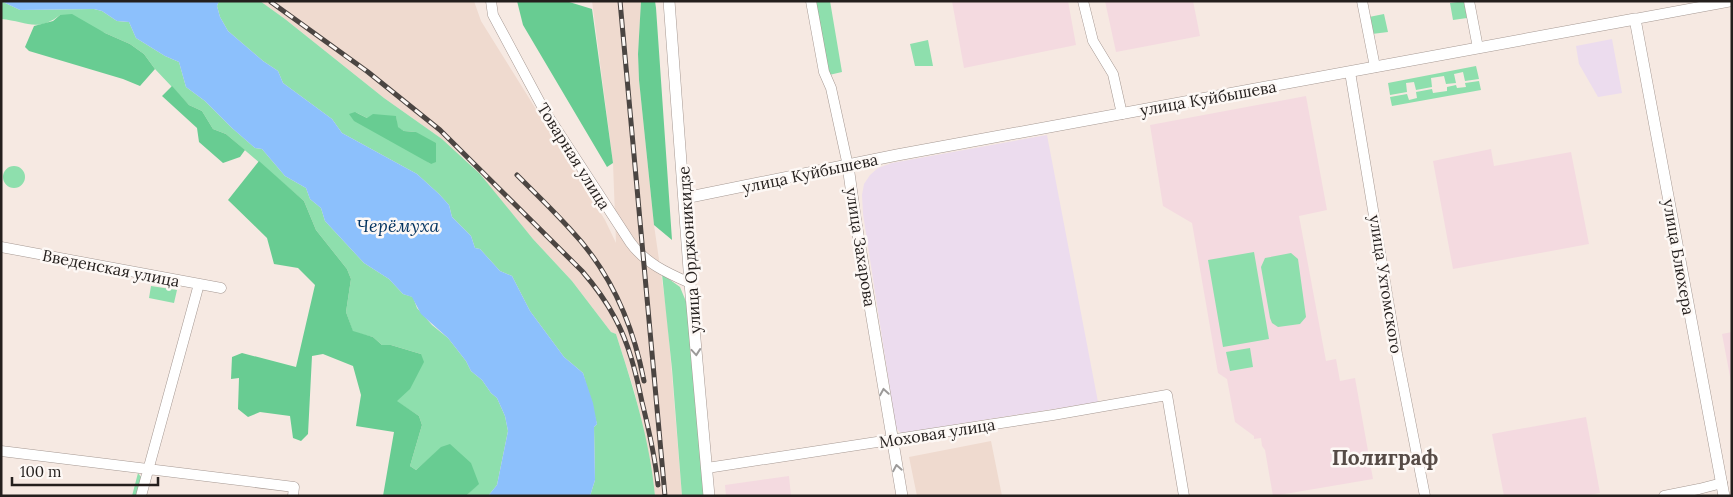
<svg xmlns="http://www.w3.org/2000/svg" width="1733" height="497" font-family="Lora,serif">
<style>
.commercial{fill:#ecdcee}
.built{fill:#efdacf}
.education{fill:#f4dae0}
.green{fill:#8edfad;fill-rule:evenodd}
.forest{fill:#68cc92}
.water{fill:#8cc0fc}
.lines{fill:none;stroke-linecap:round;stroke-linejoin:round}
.minor-casing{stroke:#a69993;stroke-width:11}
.tertiary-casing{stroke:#a69993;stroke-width:12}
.minor{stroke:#fff;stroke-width:10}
.tertiary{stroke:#fff;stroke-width:11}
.rail-casing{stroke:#4b4542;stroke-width:5}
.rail{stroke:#fdf8f5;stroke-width:3;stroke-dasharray:9;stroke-linecap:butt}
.oneway{stroke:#9c9a99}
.labels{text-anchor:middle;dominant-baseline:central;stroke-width:5;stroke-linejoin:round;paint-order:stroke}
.street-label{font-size:16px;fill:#241f1d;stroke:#fdf8f5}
.water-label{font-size:18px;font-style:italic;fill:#01325f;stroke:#fdf8f5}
.district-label{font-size:21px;font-weight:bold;fill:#564b46;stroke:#fdf8f5}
</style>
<rect width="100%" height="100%" fill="#f6e9e2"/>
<!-- commercial -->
<path class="commercial" d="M1612 39 1622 93 1598 97 1579 64 1576 46Z
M1047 135 1098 402 901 433 896 428 863 214 862 195 864 184 870 175 878 168 892 163Z"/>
<!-- built -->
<path class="built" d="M260 1H474L481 21 605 220 616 243 613 163 592 1H641L638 54 639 80 654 225 667 315 682 496H655L647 445 634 390 616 334 611 332 572 281 533 239 472 166 442 139 384 98 285 19Z
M991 441 1002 496H917L909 457Z"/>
<!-- education -->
<path class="education" d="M952 1H1068L1076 45 964 68Z
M1105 1H1193L1200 36 1116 52Z
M1306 96 1327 210 1299 216 1326 361 1336 359 1340 381 1355 378 1373 479 1273 496 1265 450 1262 446 1261 438 1254 439V436L1235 422 1227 379 1218 373 1192 223 1163 206 1150 125Z
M1491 149 1494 166 1571 152 1589 244 1453 269 1433 161Z
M1732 332V387L1722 334Z
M1586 417 1600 493 1584 496H1504L1492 434Z
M789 476 791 496H726L725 485Z"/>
<!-- green -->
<path class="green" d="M1 1 20 10 94 9 102 11 117 21 129 22 136 38 165 56 179 62 186 87 205 101 232 128 255 148 262 149 285 176 306 188 310 199 321 208 325 221 364 263 389 279 403 294 413 297 417 308 432 325 448 338 466 361 471 371 482 380 491 393 497 398 505 416 508 431 497 485 488 496H466L478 484 441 448 416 470 410 466 422 425 419 416 396 401 421 354 391 345H382L373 337 353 332 346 312 351 279 347 269 316 230 304 201 226 134 213 129 202 111 189 105 155 69 144 54 130 44 105 33 60 15C37 33 26 21 1 19Z
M219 1H260L285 19 384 98 442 139 480 174 533 239 572 281 611 332 616 334C633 387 650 440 655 496H590L595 480 594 427 597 424 583 373 564 357 530 311 512 276 500 271 480 249 475 248 471 236 452 217 449 205 439 194 417 174 342 133 332 119 283 83 278 71 263 61 228 31 220 17 217 6ZM355 112 367 118 396 116 397 127 404 131 416 132 431 164Z
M816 1H830L842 72 829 75Z
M1464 1 1467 18 1453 20 1450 3Z
M1384 14 1388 32 1372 34 1369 17Z
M928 40 933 66H915L910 44Z
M1476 66 1479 79 1465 81 1463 72 1454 74 1456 83 1446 84 1444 76 1431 78 1432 87 1416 90 1414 82 1406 83 1407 92 1390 95 1388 83Z
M1479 81 1481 90 1392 106 1390 97 1407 94 1409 100 1417 98 1416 92 1432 89 1433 93 1447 91V87L1456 85 1457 88 1466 87 1465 83Z
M3 177a11 11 0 1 1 22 0a11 11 0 1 1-22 0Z
M1254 252 1269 339 1223 347 1208 260Z
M1291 253 1298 259 1306 317 1300 324 1278 327 1272 323 1270 318 1261 267 1265 258Z
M662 274 680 287 687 304 705 496H682L672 369Z
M151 286 177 290 174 303 149 298Z
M1250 348 1253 367 1230 371 1226 352Z
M138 473 141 477 137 496H132Z"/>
<!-- forest -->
<path class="forest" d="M517 1H566L592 9 613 163 607 167 523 25Z
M641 1H655L656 8 672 240 654 225 639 80 638 54Z
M72 14 105 33 130 44 144 54 155 69 140 86 123 79 29 51 25 47 34 26 53 21 60 15Z
M172 86 189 105 202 111 213 129 226 134 245 150 240 157 223 163 199 142 197 128 162 96Z
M355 112 367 118 373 114 396 116 398 127 404 131 416 132 436 143V162L431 164 354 121 349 114Z
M259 161 304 201 316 230 347 269 351 279 346 312 353 331 373 337 382 345H391L421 354 424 362 410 389 397 401 419 416 422 425 410 466 416 470 441 447 450 444 471 463 479 484 466 496H383L394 432 356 426 361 395 353 366 323 354 312 356 308 434 301 441 293 438 290 416 260 412 248 417 238 409 239 378 231 379 232 357 242 353 296 367 315 285 298 268 274 264 267 238 228 200Z"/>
<!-- water -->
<path class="water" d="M1 1H219L217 6 220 17 228 31 263 61 278 71 283 83 332 119 342 133 417 174 439 194 449 205 452 217 471 236 475 248 480 249 500 271 512 276 530 311 564 357 583 373 593 403 597 424 594 427 595 480 590 496H488L497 485 508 431 505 416 497 398 491 393 482 380 471 371 466 361 448 338 421 314 412 297 403 294 389 279 364 263 325 221 321 208 310 199 306 188 285 176 262 149 255 148 232 128 205 101 186 87 179 62 165 56 136 38 129 22 117 21 102 11 94 9 20 10Z"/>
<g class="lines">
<!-- minor casing -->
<g class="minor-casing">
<path id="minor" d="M491 1 493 15 544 110 630 242C645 263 667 273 690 283
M811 1 824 72 831 88 848 166
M1083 1 1093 41 1113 74 1122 114
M1362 1 1375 67
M1469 1 1478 48
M1635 19 1732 1
M1350 72 1397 354 1425 496
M1 247 221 288
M1 451 294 487 293 496
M707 468 1053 415 1167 395 1184 496
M141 496 199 284
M1664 496 1699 489 1722 483"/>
</g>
<!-- tertiary casing -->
<g class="tertiary-casing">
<path id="tertiary" d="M669 1 690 283 709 496
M848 166 856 223 902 496
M685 198 897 155 1635 19 1724 496"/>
</g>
<!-- minor -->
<use href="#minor" class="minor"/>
<!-- tertiary -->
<use href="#tertiary" class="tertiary"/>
<!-- rail casing -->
<g class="rail-casing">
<path id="rail" d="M620 1 665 496
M271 2 368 72 440 130 582 271C595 286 606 301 615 318 629 344 636 373 642 402 649 430 655 457 658 485
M517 175C535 193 553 210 570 229 610 271 633 324 644 381"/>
</g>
<!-- rail -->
<use href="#rail" class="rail"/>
</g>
<!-- one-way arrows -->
<defs><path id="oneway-chevron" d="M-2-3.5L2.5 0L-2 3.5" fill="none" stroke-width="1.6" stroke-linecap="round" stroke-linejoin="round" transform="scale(1.25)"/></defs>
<g class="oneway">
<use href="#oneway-chevron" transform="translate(696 352) rotate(85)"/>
<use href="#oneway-chevron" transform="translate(884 392) rotate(-99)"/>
<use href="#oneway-chevron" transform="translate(897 468) rotate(-100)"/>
</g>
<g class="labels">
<!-- street labels -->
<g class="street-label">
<text transform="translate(1208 98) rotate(-10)">улица Куйбышева</text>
<text transform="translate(574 156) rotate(58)">Товарная улица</text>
<text transform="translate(810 173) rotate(-12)">улица Куйбышева</text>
<text transform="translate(861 247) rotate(81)">улица Захарова</text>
<text transform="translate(689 250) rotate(-94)">улица Орджоникидзе</text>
<text transform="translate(1679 257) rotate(80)">улица Блюхера</text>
<text transform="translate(111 268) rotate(11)">Введенская улица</text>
<text transform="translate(1386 284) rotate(81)">улица Ухтомского</text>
<text transform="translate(937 433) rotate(-9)">Моховая улица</text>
</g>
<!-- water labels -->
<g class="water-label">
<text x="398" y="225">Черёмуха</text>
</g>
<!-- district labels -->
<g class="district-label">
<text x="1385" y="457">Полиграф</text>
</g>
</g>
<!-- border -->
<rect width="1733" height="497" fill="none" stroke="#241f1d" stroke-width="5"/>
<!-- scale -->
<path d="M12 477v8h146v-8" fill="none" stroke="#241f1d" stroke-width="2.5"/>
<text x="20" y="477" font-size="15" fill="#241f1d" stroke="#fdf8f5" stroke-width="4" paint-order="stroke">100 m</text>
</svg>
